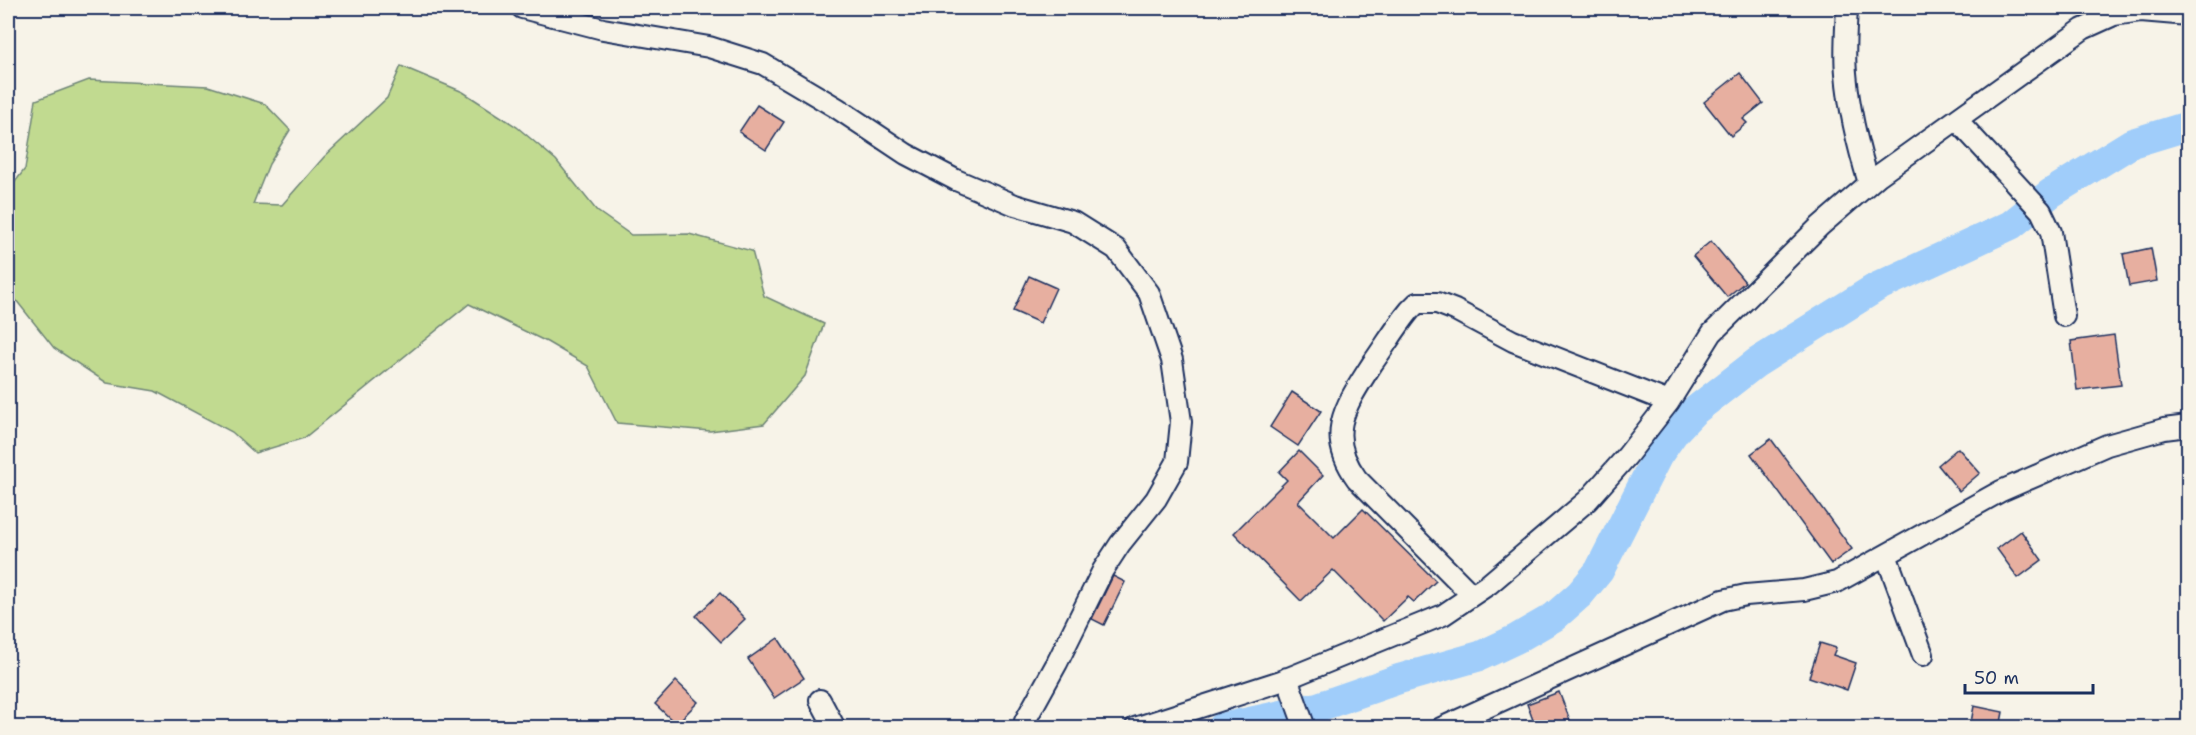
<svg xmlns="http://www.w3.org/2000/svg" width="2196" height="735" font-family="'Shantell Sans',sans-serif">
<style>
.green{fill:#c1da90;stroke:#6e8477;stroke-width:1.5}
.lines{fill:none;stroke-linecap:round;stroke-linejoin:round}
.river{stroke:#a0cdfa;stroke-width:30}
.building{fill:#e7afa0;stroke:#1b2f5e;stroke-width:1.5}
.street-casing{stroke:#1b2f5e;stroke-width:24}
.street{stroke:#f7f3e8;stroke-width:20}
</style>
<rect width="100%" height="100%" fill="#f7f3e8"/>
<filter id="ink" filterUnits="userSpaceOnUse"><feTurbulence type="fractalNoise" baseFrequency=".0167" numOctaves="2"/><feDisplacementMap in="SourceGraphic" scale="12" xChannelSelector="R" yChannelSelector="G"/><feConvolveMatrix kernelMatrix="1 2 1 2 8 2 1 2 1" color-interpolation-filters="sRGB"/></filter>
<g filter="url(#ink)">
<!-- green -->
<path class="green" d="M401 66 463 92 517 127 556 160 597 211 631 235 689 234 752 251 764 296 824 324 805 376 764 424 710 431 617 423 588 366 547 342 469 304 304 438 255 453 232 432 155 391 107 383 54 348 8 290V191L25 169 36 100 89 80 208 86 265 104 290 130 269 164 253 204 282 205 324 157 387 98Z"/>
<g class="lines">
<!-- river -->
<path class="river" d="M1222 728 1318 707 1399 679 1480 656 1516 639 1554 617 1580 594 1599 571 1658 455 1675 431 1693 412 1756 363 1877 287 2011 225 2051 193 2132 143 2188 126"/>
</g>
<!-- building -->
<path class="building" d="M1740 73 1763 103 1743 119 1747 123 1731 136 1704 102Z
M757 105 784 122 766 150 739 132Z
M1711 241 1745 282 1727 297 1693 256Z
M2151 248 2157 281 2129 286 2123 254Z
M1029 276 1056 288 1040 323 1013 311Z
M2114 335 2121 385 2077 390 2071 341Z
M1292 392 1321 411 1298 446 1270 427Z
M1771 439 1852 549 1831 564 1751 454Z
M1958 448 1980 473 1959 491 1938 465Z
M1299 451 1323 475 1298 502 1334 538 1363 509 1436 581 1414 602 1408 597 1383 621 1333 570 1301 601 1234 533 1287 480 1279 472Z
M2021 531 2042 560 2018 578 1997 549Z
M1113 576 1125 582 1104 625 1092 619Z
M720 593 745 619 721 642 696 616Z
M778 638 804 678 774 698 748 659Z
M1820 643 1836 648 1833 655 1856 663 1847 690 1809 677Z
M676 681 698 702 676 724 655 704Z
M1559 692 1573 728H1536L1527 704Z
M1974 706 2003 712 2000 728H1970Z"/>
<g class="lines">
<!-- street casing -->
<g class="street-casing">
<path id="street" d="M522 8 603 29 709 47 763 64 837 108 906 154 956 180 1015 205 1073 222 1116 249 1149 293 1172 360 1181 422 1177 462 1156 499 1120 544 1103 570 1057 663 1025 721 1024 728
M1847 8C1846 29 1844 52 1846 73 1849 111 1858 147 1869 183
M1957 120 2041 211 2051 232 2064 316
M1886 555 1923 655
M1472 595 1357 479C1324 434 1346 405 1372 364 1385 346 1396 327 1410 310L1417 303H1437L1455 310 1513 341 1669 402
M1287 678 1305 728
M820 700 835 728
M1135 728 1281 681 1443 615 1489 584 1588 500 1627 456 1669 402 1712 333 1820 226 1879 175 2083 29 2114 15 2141 11 2188 15
M1441 728 1723 600 1746 595 1804 590 1837 582 2001 491 2107 445 2164 429 2188 426"/>
</g>
<!-- street -->
<use href="#street" class="street"/>
</g>
</g>
<!-- margin -->
<rect width="2196" height="735" fill="none" stroke="#f7f3e8" stroke-width="30"/>
<rect x="15" y="15" width="2166" height="705" fill="none" stroke="#1b2f5e" stroke-width="2" filter="url(#ink)"/>
<!-- scale -->
<path d="M1965 684v9h128v-9" fill="none" stroke="#1b2f5e" stroke-width="3"/>
<text x="1974" y="684" font-size="18" fill="#1b2f5e" stroke="#f7f3e8" stroke-width="4.5" paint-order="stroke">50 m</text>
</svg>
